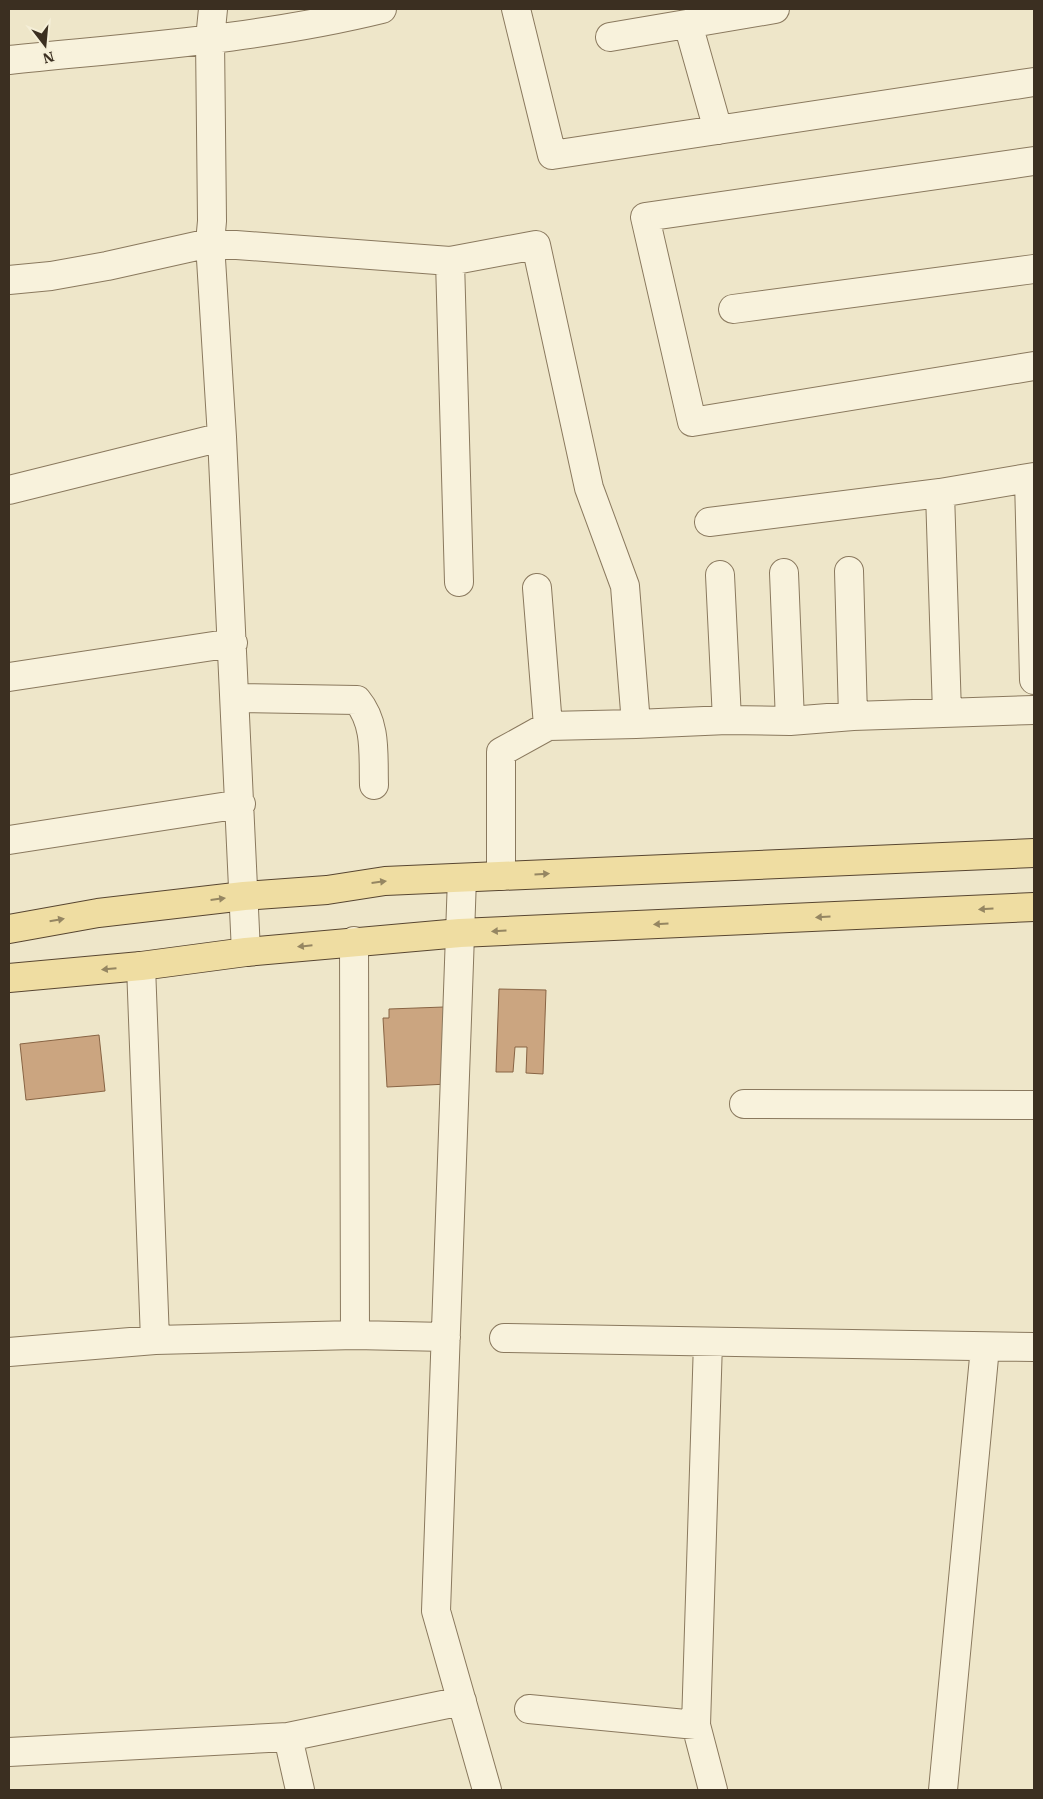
<svg xmlns="http://www.w3.org/2000/svg" width="1043" height="1799" font-family="'IBM Plex Serif',serif">
<style>
.building{fill:#cba580;stroke:#886444}
.lines{fill:none;stroke-linecap:round;stroke-linejoin:round}
.minor-casing{stroke:#8a795e;stroke-width:30}
.major-casing{stroke:#584631;stroke-width:30}
.minor{stroke:#f8f2dc;stroke-width:28}
.major{stroke:#efdda2;stroke-width:28}
.oneway{fill:#958662}
</style>
<rect width="100%" height="100%" fill="#eee6c9"/>
<!-- building -->
<path class="building" d="M499 989 546 990 543 1074 526 1073 527 1047H515L513 1072H496Z
M444 1007 448 1084 387 1087 383 1018H389V1009Z
M99 1035 105 1091 26 1100 20 1044Z"/>
<g class="lines">
<!-- minor casing -->
<g class="minor-casing">
<path id="minor" d="M213 9 210 39 212 221 210 243 222 437 246 952
M516 9 552 155 1034 82
M688 24 718 130
M610 37 775 9
M9 60C134 47 260 39 382 9
M1034 161 645 217 692 422 1034 366
M450 261 459 582
M9 280 51 276 107 266 210 243 450 261 536 245 589 488 625 586 636 724
M733 309 1034 269
M1029 479 1034 680
M9 490 222 437
M940 493 947 713
M709 522 940 493 1034 477
M849 571 853 716
M784 573 790 721
M720 575 727 720
M537 588 548 726 636 724 727 720 790 721 853 716 1034 710
M9 677 233 643
M235 698 357 700C377 724 373 755 374 785
M9 840 241 804
M501 876V752L548 726
M462 878 436 1611 487 1790
M354 941 355 1335
M141 966 155 1340
M744 1104 1034 1105
M504 1338 1034 1347
M708 1342 696 1725 713 1790
M9 1352 155 1340 355 1335 446 1337
M529 1709 696 1725
M288 1737 300 1790
M9 1752 288 1737 462 1701
M943 1790 985 1347"/>
</g>
<!-- major casing -->
<g class="major-casing">
<path id="major" d="M9 929 98 913 244 896 327 890 385 881 1034 853
M9 978 141 966 246 952 460 933 1034 907"/>
</g>
<!-- minor -->
<use href="#minor" class="minor"/>
<!-- major -->
<use href="#major" class="major"/>
</g>
<!-- one-way arrows -->
<defs><path id="oneway-solid" d="M-6-.8H1V-3.2L6.5 0L1 3.2V.8H-6Z" transform="scale(1.25)"/></defs>
<g class="oneway">
<use href="#oneway-solid" transform="translate(542 874) rotate(-3)"/>
<use href="#oneway-solid" transform="translate(379 882) rotate(-7)"/>
<use href="#oneway-solid" transform="translate(218 899) rotate(-7)"/>
<use href="#oneway-solid" transform="translate(986 909) rotate(177)"/>
<use href="#oneway-solid" transform="translate(823 917) rotate(177)"/>
<use href="#oneway-solid" transform="translate(57 920) rotate(-10)"/>
<use href="#oneway-solid" transform="translate(661 924) rotate(177)"/>
<use href="#oneway-solid" transform="translate(499 931) rotate(177)"/>
<use href="#oneway-solid" transform="translate(305 946) rotate(174)"/>
<use href="#oneway-solid" transform="translate(109 969) rotate(175)"/>
</g>
<!-- border -->
<rect width="1043" height="1799" fill="none" stroke="#3b2f21" stroke-width="20"/>
<!-- north arrow -->
<g transform="translate(45 45) rotate(164)" stroke="#f5efd8" stroke-width="4" paint-order="stroke">
<path d="M0-4L9 19L0 12L-9 19Z" fill="#3b2f21"/>
<text y="-8" font-size="14" font-weight="bold" text-anchor="middle" fill="#3b2f21">N</text>
</g>
</svg>
